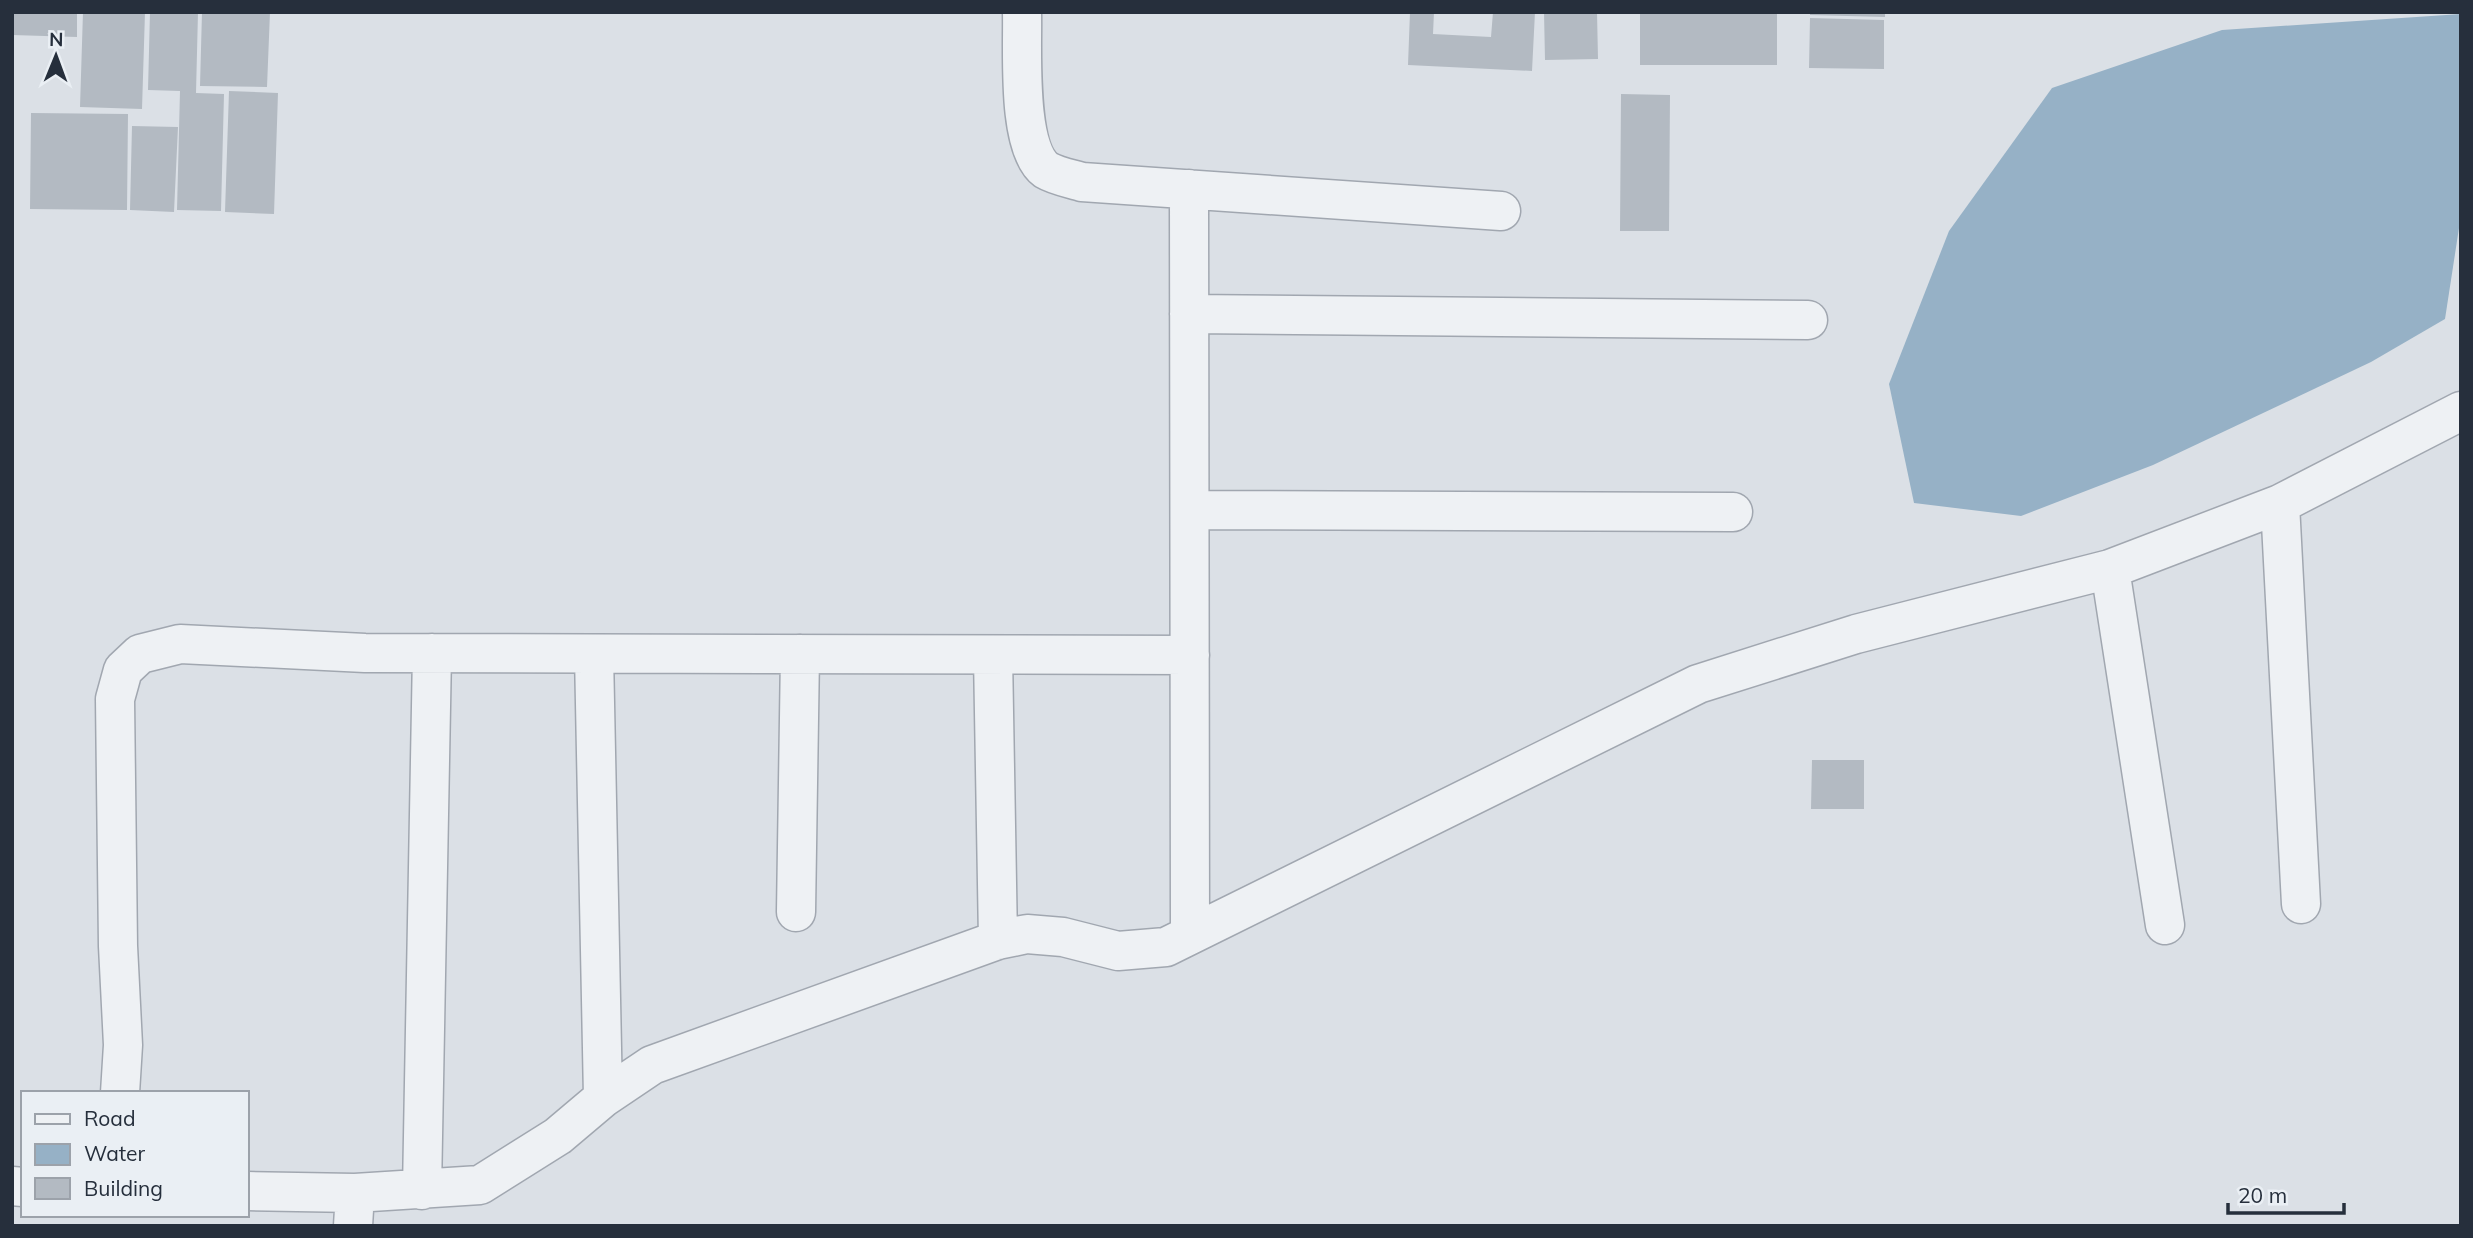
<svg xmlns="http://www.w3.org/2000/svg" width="2473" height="1238" font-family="Mulish,sans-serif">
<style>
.water{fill:#96b1c6}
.building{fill:#b3bac2}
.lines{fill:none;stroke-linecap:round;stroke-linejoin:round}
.street-casing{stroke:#a1a7b0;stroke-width:41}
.street{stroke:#eef1f4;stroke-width:38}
</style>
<rect width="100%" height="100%" fill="#dbe0e6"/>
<!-- water -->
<path class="water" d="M2461 14V215L2445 319 2371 362 2153 465 2021 516 1914 503 1889 384 1949 231 2052 88 2222 30Z"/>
<!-- building -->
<path class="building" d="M12 12H77V37L12 35Z
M83 12H145L142 109 80 107Z
M150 12H198L196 93 224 94 221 211 177 210 180 91 148 90Z
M202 12H270L267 87 200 86Z
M1410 12H1434L1433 34 1491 37 1493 12H1535L1532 71 1408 65Z
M1544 12H1597L1598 59 1545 60Z
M1640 12H1777V65H1640Z
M1810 12H1885V17L1810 15Z
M1810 18 1884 20V69L1809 68Z
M229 91 278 93 274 214 225 212Z
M1621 94 1670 95 1669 231H1620Z
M31 113 128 114 127 210 30 209Z
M132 126 178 127 174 212 130 210Z
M1812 760H1864V809H1811Z"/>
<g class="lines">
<!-- street casing -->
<g class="street-casing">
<path id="street" d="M1022 12C1023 48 1016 148 1046 170 1056 176 1072 179 1082 182L1501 211
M1189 189 1190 933
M1189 314 1808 320
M2280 504 2301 904
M1190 510 1733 512
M2110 569 2165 925
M594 654 603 1098
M993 655 998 940
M796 912 800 654
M120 1093 123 1045 118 946 115 699 123 670 140 654 180 644 365 653 1190 655
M12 1186 23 1187
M422 1190 432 653
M247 1191 355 1193 480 1185 558 1136 603 1098 652 1065 998 940 1027 934 1063 937 1118 951 1166 947 1698 684 1856 634 2110 569 2280 504 2461 411
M353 1226 355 1193"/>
</g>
<!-- street -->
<use href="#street" class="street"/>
</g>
<!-- border -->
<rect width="2473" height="1238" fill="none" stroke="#262f3c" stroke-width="28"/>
<!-- legend -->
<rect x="21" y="1091" width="228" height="126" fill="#eaeff4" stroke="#9ca2aa" stroke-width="2"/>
<rect x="35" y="1114" width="35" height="10" fill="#eef1f4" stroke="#9ca2aa" stroke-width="2"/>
<text x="84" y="1126" font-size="21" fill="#262f3c">Road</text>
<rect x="35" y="1144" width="35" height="21" fill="#96b1c6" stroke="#9ca2aa" stroke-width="2"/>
<text x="84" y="1161" font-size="21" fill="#262f3c">Water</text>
<rect x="35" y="1178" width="35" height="21" fill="#b3bac2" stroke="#9ca2aa" stroke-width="2"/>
<text x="84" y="1196" font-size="21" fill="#262f3c">Building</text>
<!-- north arrow -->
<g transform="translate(56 56) rotate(1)" stroke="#eaeff4" stroke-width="5" paint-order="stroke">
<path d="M0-5L12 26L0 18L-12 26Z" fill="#262f3c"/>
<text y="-10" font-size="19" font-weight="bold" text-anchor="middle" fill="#262f3c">N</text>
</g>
<!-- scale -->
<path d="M2228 1203v10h116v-10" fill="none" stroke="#262f3c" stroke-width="3.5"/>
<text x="2238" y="1203" font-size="21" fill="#262f3c" stroke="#eaeff4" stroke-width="5" paint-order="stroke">20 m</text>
</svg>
